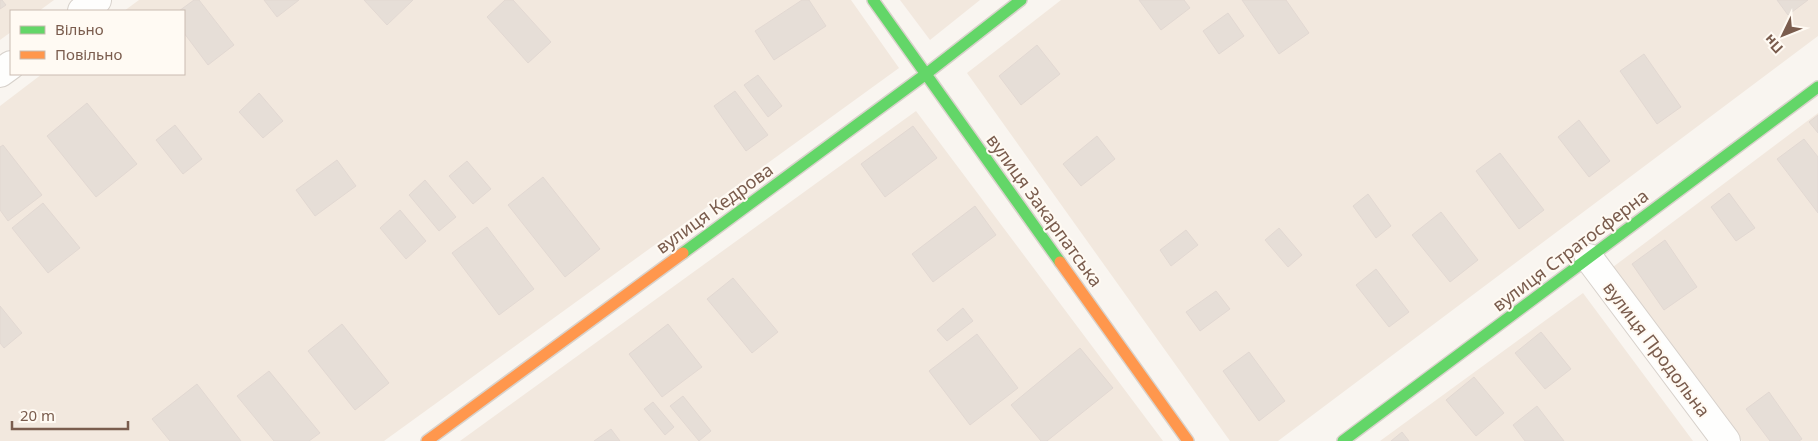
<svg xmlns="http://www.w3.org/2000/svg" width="1818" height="441" font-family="'Noto Sans',sans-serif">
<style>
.residential{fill:#f2e8de}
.building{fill:#e6ded7;stroke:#e2d8d2}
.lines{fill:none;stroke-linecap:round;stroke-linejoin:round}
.street-casing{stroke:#d7d1cb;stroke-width:30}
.fast-casing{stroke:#d9d2cb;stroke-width:14}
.slow-casing{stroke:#d9d2cb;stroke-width:14}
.street{stroke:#fefefd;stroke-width:28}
.fast{stroke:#63d668;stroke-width:11}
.slow{stroke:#ff974d;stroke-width:11}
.labels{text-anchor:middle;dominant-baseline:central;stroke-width:4;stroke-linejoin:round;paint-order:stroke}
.street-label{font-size:18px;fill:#7a5c4d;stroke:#fffaf3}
</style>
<rect width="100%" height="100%" fill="#f9f5f0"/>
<!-- residential -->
<path class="residential" d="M0 0H54L39 11H11V32L0 40Z
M139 0H851L899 68 384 441H0V106L42 74H184V11H124Z
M900 0H980L930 40Z
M1061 0H1818V36L1278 441H1230L967 73Z
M916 111 1163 441H460Z
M1818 113V441H1742L1613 267Z
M1583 293 1693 441H1380Z"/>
<!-- building -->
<path class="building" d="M0 0H2L6 5 0 9Z
M194 0H199L234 45 208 65 184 33V11H179Z
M264 0H299L277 17Z
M364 0H413L387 25Z
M505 0H513L551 42 528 63 487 17Z
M802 0H809L826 26 774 60 755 31Z
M1139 0H1184L1190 8 1161 30Z
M1242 0H1286L1309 33 1279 54Z
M1777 0H1808L1788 15Z
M1228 13 1244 36 1219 54 1203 31Z
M1037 45 1060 74 1021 105 999 76Z
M1644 54 1681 107 1657 124 1620 71Z
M758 75 782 106 768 117 744 85Z
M735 91 768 135 746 151 714 106Z
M259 93 283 121 263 138 239 112Z
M87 103 137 164 96 197 47 136Z
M1818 115V133L1809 122Z
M1579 120 1610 161 1589 177 1558 137Z
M175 125 202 159 183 174 156 140Z
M913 126 937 158 885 197 861 164Z
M1097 136 1115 159 1081 186 1063 164Z
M1804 139 1818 157V213L1777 159Z
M3 145 42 195 8 221 0 210V147Z
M1500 153 1544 210 1519 229 1476 171Z
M337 160 356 186 315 216 296 190Z
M467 161 491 189 473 204 449 176Z
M543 177 600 249 565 277 508 205Z
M425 180 456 217 439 231 409 195Z
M1729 193 1755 228 1736 241 1711 207Z
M1368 194 1391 226 1376 238 1353 206Z
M43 203 80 248 48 273 12 228Z
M975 206 996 235 933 282 912 254Z
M400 210 426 241 406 259 380 228Z
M1441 212 1478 260 1450 282 1412 235Z
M487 227 534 289 499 315 452 253Z
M1279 228 1302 255 1288 267 1265 240Z
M1186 230 1198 245 1171 266 1160 250Z
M1665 240 1697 287 1664 310 1632 264Z
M1376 269 1409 312 1389 327 1356 285Z
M733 278 778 332 752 353 707 299Z
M1216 291 1230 309 1200 331 1186 312Z
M0 306 22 333 4 348 0 343Z
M963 308 973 321 947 341 937 330Z
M342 324 389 383 355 410 308 351Z
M668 324 702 367 662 397 629 354Z
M1541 332 1571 369 1545 389 1515 353Z
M977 334 1018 388 970 425 929 371Z
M1080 348 1113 388 1047 441H1041L1011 405Z
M1249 352 1285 401 1259 421 1223 371Z
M269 371 320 433 309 441H274L237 396Z
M1474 377 1504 413 1476 436 1446 400Z
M197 384 241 441H170L152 419Z
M1769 392 1802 439 1799 441H1770L1746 409Z
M683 396 711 431 699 441 670 406Z
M653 402 674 427 665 435 644 409Z
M1537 406 1564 441H1525L1513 425Z
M611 429 620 441H594Z
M1402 432 1409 441H1391Z"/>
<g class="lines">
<!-- street casing -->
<g class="street-casing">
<path id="street" d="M82 11 97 0
M0 73 11 65
M1589 258 1726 441"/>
</g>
<!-- fast casing -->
<g class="fast-casing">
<path id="fast" d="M873 0 1060 262
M683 253 926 74 1021 0
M1343 441 1818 87"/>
</g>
<!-- slow casing -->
<g class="slow-casing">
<path id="slow" d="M1060 262 1188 441
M427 441 683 253"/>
</g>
<!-- street -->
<use href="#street" class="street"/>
<!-- fast -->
<use href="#fast" class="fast"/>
<!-- slow -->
<use href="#slow" class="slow"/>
</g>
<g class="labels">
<!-- street labels -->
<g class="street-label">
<text transform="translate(714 208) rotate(-36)">вулиця Кедрова</text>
<text transform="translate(1045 210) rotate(54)">вулиця Закарпатська</text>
<text transform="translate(1570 250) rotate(-37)">вулиця Стратосферна</text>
<text transform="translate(1657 349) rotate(53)">вулиця Продольна</text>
</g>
</g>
<!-- legend -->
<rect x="10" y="10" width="175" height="65" fill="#fffaf3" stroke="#cabbb1"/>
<rect x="20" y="26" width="25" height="8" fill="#63d668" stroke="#cabbb1"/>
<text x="55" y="35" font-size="15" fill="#7a5c4d">Вільно</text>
<rect x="20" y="51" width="25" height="8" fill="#ff974d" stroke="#cabbb1"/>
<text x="55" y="60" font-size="15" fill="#7a5c4d">Повільно</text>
<!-- north arrow -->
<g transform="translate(1783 35) rotate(227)" stroke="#fffaf3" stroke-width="4" paint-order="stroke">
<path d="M0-4L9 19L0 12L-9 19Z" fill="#7a5c4d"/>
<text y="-8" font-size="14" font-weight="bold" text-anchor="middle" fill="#7a5c4d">Пн</text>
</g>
<!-- scale -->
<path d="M12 421v8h116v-8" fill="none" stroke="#7a5c4d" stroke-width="2.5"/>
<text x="20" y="421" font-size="15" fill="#7a5c4d" stroke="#fffaf3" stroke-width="4" paint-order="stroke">20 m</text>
</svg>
